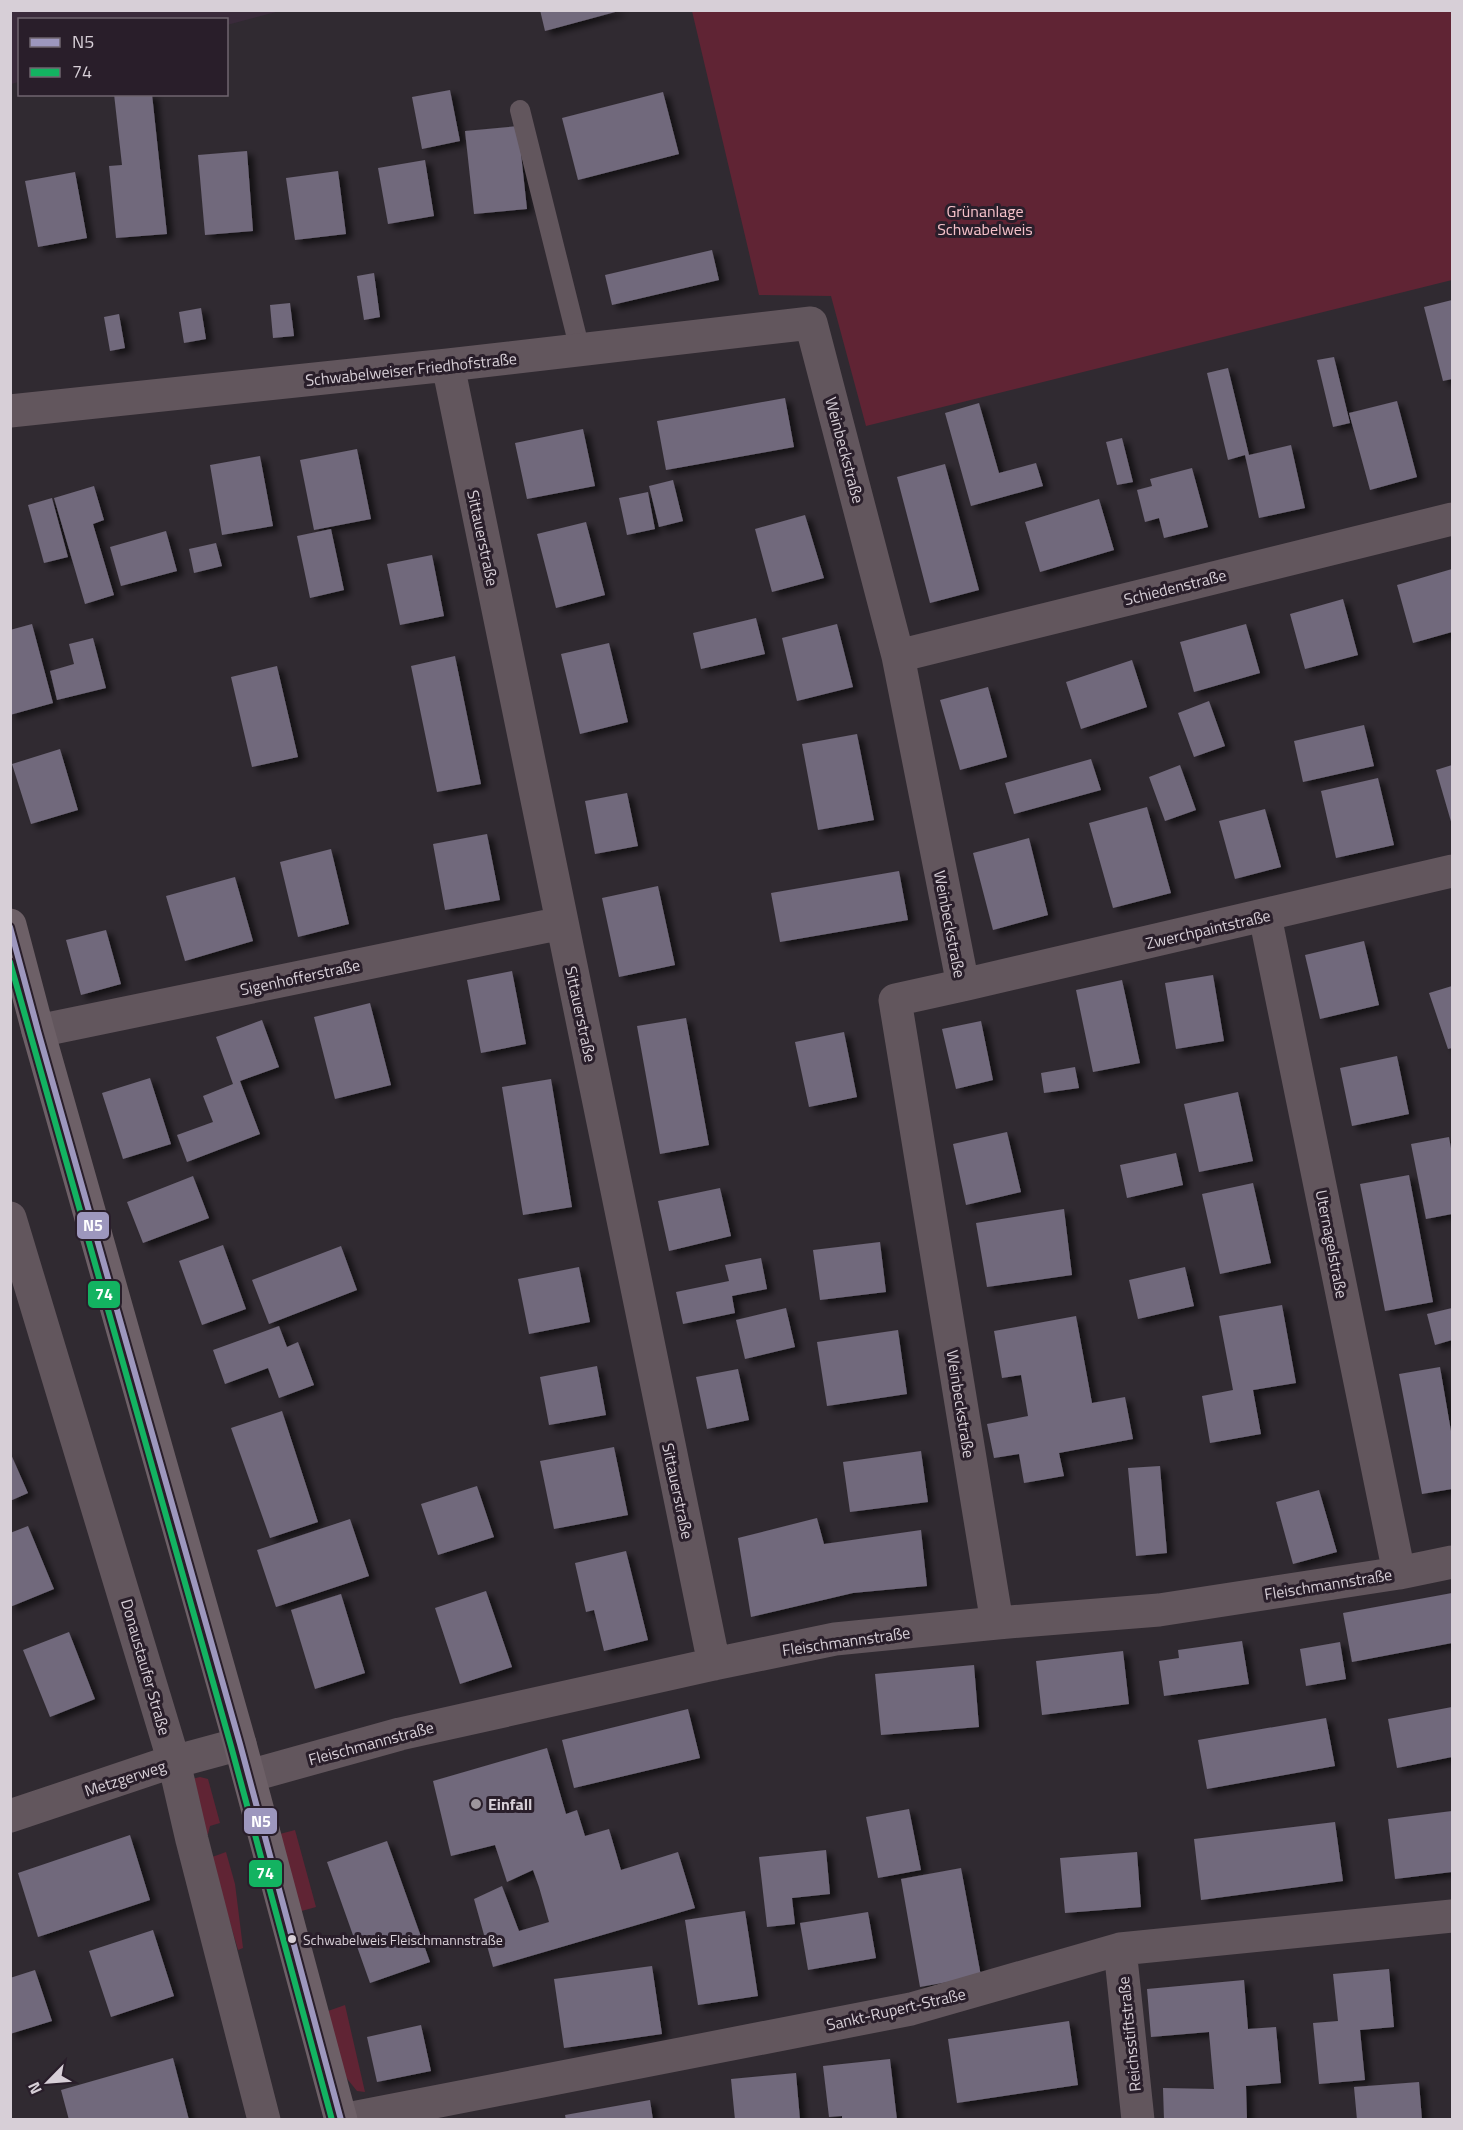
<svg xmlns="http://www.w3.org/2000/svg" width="1463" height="2130" font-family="'Titillium Web',sans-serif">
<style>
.built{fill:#3a2b3b}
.green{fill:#602434}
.building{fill:#71697b;filter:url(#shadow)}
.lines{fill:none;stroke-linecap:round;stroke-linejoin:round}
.service{stroke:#62565d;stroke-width:20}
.minor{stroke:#62565d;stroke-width:33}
.secondary{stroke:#6d6067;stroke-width:33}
.bus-1-casing{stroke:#291e2a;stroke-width:10}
.bus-2-casing{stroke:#291e2a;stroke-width:10}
.bus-1{stroke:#9d97be;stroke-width:6}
.bus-2{stroke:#13b361;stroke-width:6}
.poi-dot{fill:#9d959d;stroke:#291e2a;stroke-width:2}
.bus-dot{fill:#d7cfd7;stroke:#291e2a;stroke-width:2}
.labels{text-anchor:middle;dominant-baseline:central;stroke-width:6;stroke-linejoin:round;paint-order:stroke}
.bus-label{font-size:14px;fill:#d7cfd7;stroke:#291e2a;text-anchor:start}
.park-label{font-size:16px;fill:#f5c1c9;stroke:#291e2a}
.street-label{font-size:16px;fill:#d7cfd7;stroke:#291e2a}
.poi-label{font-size:16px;font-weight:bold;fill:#d7cfd7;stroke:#291e2a;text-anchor:start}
.line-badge{stroke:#291e2a;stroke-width:2}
.badge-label{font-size:16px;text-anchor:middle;font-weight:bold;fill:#fff}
</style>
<defs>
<filter id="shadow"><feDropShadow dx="6" dy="4" stdDeviation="3" flood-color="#0009"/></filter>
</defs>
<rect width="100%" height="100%" fill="#302a31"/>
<!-- built -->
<path class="built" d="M11 10H280V11L227 25 226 20H20L19 82 11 84Z"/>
<!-- green -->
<path class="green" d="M692 11H1452V280L866 426 831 296 759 295Z
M200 1777 208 1779 220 1823 210 1826 208 1834 195 1838 192 1779Z
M295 1830 316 1907 298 1912 276 1835Z
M226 1852 235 1884 243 1948 238 1950 221 1892 201 1861Z
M345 2005 365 2092 357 2091 344 2075 328 2011Z"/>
<!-- building -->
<path class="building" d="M540 10H619V11L545 31Z
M450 90 460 141 422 149 412 97Z
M663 92 679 154 578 180 562 118Z
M114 94H152L167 234 116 238 109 166 122 165Z
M518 126 527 209 474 214 465 131Z
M247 151 253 231 205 235 198 155Z
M425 160 434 216 388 224 378 168Z
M338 171 346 234 295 240 286 178Z
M75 172 87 238 38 247 25 181Z
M712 250 719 280 612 305 605 275Z
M374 273 380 317 364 320 357 276Z
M1452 300V379L1443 381 1424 307Z
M290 303 294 336 273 338 270 305Z
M201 308 206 339 184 343 179 312Z
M119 314 125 348 110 351 104 317Z
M1334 357 1350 423 1333 427 1317 360Z
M1228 368 1249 455 1291 445 1305 508 1259 518 1245 455 1228 460 1207 373Z
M785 398 794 447 666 470 657 421Z
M1397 401 1417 477 1370 490 1349 413Z
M979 403 999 473 1036 463 1043 486 971 506 945 413Z
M583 429 595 486 527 499 515 443Z
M1122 438 1133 482 1117 485 1106 442Z
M357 449 371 519 314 530 300 460Z
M260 456 273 526 222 535 210 465Z
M945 464 979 590 930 603 897 477Z
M1192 468 1208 527 1164 538 1159 518 1145 522 1137 490 1152 486 1150 479Z
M673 480 683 521 659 527 649 486Z
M94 486 104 520 93 524 114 595 85 604 54 498Z
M648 492 655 529 627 535 619 498Z
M52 498 68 557 44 563 28 505Z
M1099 499 1114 550 1040 572 1025 522Z
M805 515 824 578 772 592 755 529Z
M586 522 605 595 556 608 537 534Z
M331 529 344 590 310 598 297 536Z
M166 531 177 571 121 586 110 547Z
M216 543 222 566 194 573 189 549Z
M432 555 444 616 400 625 387 564Z
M1452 569V632L1413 643 1397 585Z
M1343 599 1358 655 1305 669 1290 614Z
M756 618 765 654 701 669 693 633Z
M32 624 53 703 10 715V630Z
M837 624 853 687 797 701 782 638Z
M1246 624 1260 673 1194 692 1180 642Z
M93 638 106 688 57 700 50 671 74 664 69 644Z
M609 643 628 722 580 734 561 654Z
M455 656 481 784 437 792 411 666Z
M1132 660 1147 707 1081 729 1066 682Z
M277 666 298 757 252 767 231 677Z
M988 687 1007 757 960 770 940 700Z
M1209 701 1225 746 1194 757 1178 713Z
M1364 725 1374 766 1303 782 1294 741Z
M857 734 874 820 818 830 802 744Z
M60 749 78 810 31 824 12 764Z
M1091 759 1101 790 1014 814 1005 783Z
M1180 765 1196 810 1165 821 1149 777Z
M1452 765V825L1436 770Z
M1378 778 1394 845 1336 858 1321 791Z
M627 793 638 846 595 854 585 801Z
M1147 807 1171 893 1113 908 1089 823Z
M1265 809 1281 867 1235 879 1219 821Z
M487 834 500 900 445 910 433 844Z
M1029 838 1048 915 993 930 973 853Z
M331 849 349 924 298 937 280 862Z
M899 871 908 920 780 942 771 893Z
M235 877 253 941 185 961 166 896Z
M658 886 675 965 619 977 602 898Z
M106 930 121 984 81 995 66 940Z
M1364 941 1379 1005 1320 1019 1305 955Z
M512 971 526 1044 481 1053 467 980Z
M1213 975 1224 1041 1176 1049 1165 983Z
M1122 980 1140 1063 1093 1072 1076 990Z
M1452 986V1048L1448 1049 1429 993Z
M370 1003 391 1085 335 1099 314 1017Z
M686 1018 709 1145 660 1154 637 1026Z
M262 1020 279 1067 240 1081 260 1134 187 1162 177 1135 213 1122 203 1096 233 1084 216 1037Z
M981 1021 993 1080 956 1089 942 1029Z
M844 1032 857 1097 809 1107 795 1042Z
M1397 1056 1409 1114 1352 1126 1340 1068Z
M1075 1067 1079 1088 1044 1093 1041 1073Z
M150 1078 171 1144 123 1159 102 1093Z
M551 1079 572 1207 523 1215 502 1087Z
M1238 1092 1253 1161 1199 1172 1184 1104Z
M1007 1132 1021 1192 966 1205 953 1144Z
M1449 1137 1452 1154V1214L1426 1219 1411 1144Z
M1176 1153 1183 1185 1127 1198 1120 1165Z
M1409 1175 1433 1302 1385 1311 1360 1184Z
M193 1176 209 1218 143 1243 127 1202Z
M1253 1183 1271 1263 1220 1274 1202 1194Z
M720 1188 731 1236 669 1251 658 1201Z
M1064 1209 1072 1275 987 1287 976 1223Z
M880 1242 886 1292 820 1300 813 1250Z
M223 1245 246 1309 202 1325 179 1261Z
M341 1246 357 1290 269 1324 252 1280Z
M761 1258 767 1289 732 1296 735 1313 683 1324 676 1292 729 1281 725 1265Z
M579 1267 590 1322 529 1334 518 1279Z
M1185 1267 1194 1306 1138 1319 1129 1280Z
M1282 1305 1296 1383 1253 1390 1261 1434 1210 1443 1202 1396 1233 1390 1219 1316Z
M786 1308 795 1347 745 1359 736 1320Z
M1452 1308V1340L1435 1345 1427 1314Z
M1076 1316 1092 1403 1125 1397 1133 1439 1059 1453 1064 1476 1024 1483 1019 1454 994 1458 987 1424 1028 1416 1021 1375 1002 1378 994 1331Z
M279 1326 287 1347 298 1342 314 1385 279 1398 268 1368 225 1384 213 1350Z
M898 1330 907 1394 827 1406 817 1342Z
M597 1366 606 1415 549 1425 540 1377Z
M1440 1367 1452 1437V1489L1422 1494 1399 1374Z
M738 1369 749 1420 707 1429 696 1377Z
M282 1411 318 1522 270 1538 231 1428Z
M614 1447 628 1515 554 1529 540 1461Z
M921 1451 928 1502 850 1512 843 1462Z
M10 1452 28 1493 10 1501Z
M1160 1466 1167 1553 1136 1556 1128 1468Z
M477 1486 494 1537 438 1555 421 1504Z
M1319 1490 1337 1552 1293 1564 1276 1502Z
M817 1518 824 1544 921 1530 927 1586 853 1593 751 1617 738 1538Z
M350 1519 369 1576 276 1607 257 1550Z
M28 1526 54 1589 10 1607V1533Z
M626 1551 648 1640 604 1651 594 1610 586 1612 575 1563Z
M486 1591 512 1667 460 1684 435 1608Z
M1452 1593V1643L1352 1662 1343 1613Z
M341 1594 365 1673 315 1689 291 1610Z
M69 1632 95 1699 50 1717 23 1650Z
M1242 1641 1249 1684 1164 1696 1159 1661 1179 1658 1178 1650Z
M1340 1642 1346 1679 1306 1686 1300 1649Z
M1123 1651 1129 1704 1042 1715 1036 1661Z
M974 1665 979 1727 881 1735 875 1674Z
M1452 1707V1757L1397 1768 1388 1719Z
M688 1709 700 1758 574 1788 562 1740Z
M1326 1718 1335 1766 1207 1789 1198 1740Z
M547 1748 566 1814 577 1810 585 1836 609 1829 621 1870 678 1852 695 1908 493 1967 474 1899 502 1886 519 1931 549 1922 539 1887 533 1870 507 1882 495 1845 451 1856 433 1781Z
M909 1809 921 1870 878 1878 866 1817Z
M1452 1811V1872L1395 1879 1388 1819Z
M1335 1822 1343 1881 1201 1900 1194 1839Z
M130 1835 150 1900 38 1937 18 1873Z
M387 1841 430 1962 370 1983 327 1862Z
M826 1850 830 1894 792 1898 795 1924 767 1927 759 1857Z
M1137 1852 1141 1907 1065 1913 1060 1858Z
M961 1868 981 1976 920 1987 901 1879Z
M745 1911 758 1996 698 2005 685 1920Z
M868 1912 876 1958 808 1970 800 1923Z
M153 1930 174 1996 111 2017 89 1951Z
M652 1966 662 2034 564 2048 554 1979Z
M1389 1969 1394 2027 1360 2030 1365 2080 1319 2084 1313 2023 1338 2021 1333 1974Z
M35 1970 52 2021 10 2034V1978Z
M1244 1980 1248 2029 1276 2027 1281 2083 1246 2086 1247 2120H1164L1163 2088 1214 2089 1209 2032 1151 2037 1147 1989Z
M1069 2021 1078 2085 957 2103 948 2039Z
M421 2025 431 2071 377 2082 367 2037Z
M173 2058 189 2120H69L61 2090Z
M890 2059 897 2120H842V2116L829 2117 823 2066Z
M796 2073 800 2120H735L731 2079Z
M1419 2082 1422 2120H1357L1354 2087Z
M650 2100 653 2120H566L565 2115Z"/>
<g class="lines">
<!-- service -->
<path class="service" d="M520 110 580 350"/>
<!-- minor -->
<path class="minor" d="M448 365 714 1664
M10 411 448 365 811 323 898 656 963 985 895 1000 997 1623
M898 656 1452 519
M1265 916 1399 1573
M963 985 1452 871
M38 1031 562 923
M10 1218 174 1762 192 1840 264 2120
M249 1776 400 1734 714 1664 835 1639 997 1623 1159 1610 1399 1573 1452 1562
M10 1816 159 1766 240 1744
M1120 1949 1138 2120
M342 2120 911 2009 1120 1949 1452 1916"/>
<!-- secondary -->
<path class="secondary" d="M10 925 38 1031 240 1744 341 2120"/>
<!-- bus-1 casing -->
<g class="bus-1-casing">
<path id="bus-1" d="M10 927 38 1031 240 1744 341 2120"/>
</g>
<!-- bus-2 casing -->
<g class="bus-2-casing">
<path id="bus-2" d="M10 962 231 1746 332 2120"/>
</g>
<!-- bus-1 -->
<use href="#bus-1" class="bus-1"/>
<!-- bus-2 -->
<use href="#bus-2" class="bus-2"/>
</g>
<!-- markers -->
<circle class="poi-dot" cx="476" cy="1804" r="6"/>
<circle class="bus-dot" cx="292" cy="1939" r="5"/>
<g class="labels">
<!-- bus labels -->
<g class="bus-label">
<text x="303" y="1939">Schwabelweis Fleischmannstraße</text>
</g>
<!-- park labels -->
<g class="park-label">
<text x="985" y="211">Grünanlage<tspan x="985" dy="18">Schwabelweis</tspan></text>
</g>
<!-- street labels -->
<g class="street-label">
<text transform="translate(411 369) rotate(-6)">Schwabelweiser Friedhofstraße</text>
<text transform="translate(845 450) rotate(75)">Weinbeckstraße</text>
<text transform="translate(483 538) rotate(78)">Sittauerstraße</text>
<text transform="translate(1175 587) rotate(-14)">Schiedenstraße</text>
<text transform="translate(950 924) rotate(79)">Weinbeckstraße</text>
<text transform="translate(1208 929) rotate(-13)">Zwerchpaintstraße</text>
<text transform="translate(300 977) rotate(-12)">Sigenhofferstraße</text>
<text transform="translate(581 1014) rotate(78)">Sittauerstraße</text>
<text transform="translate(1332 1244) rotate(79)">Uternagelstraße</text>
<text transform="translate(961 1404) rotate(81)">Weinbeckstraße</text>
<text transform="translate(678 1491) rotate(78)">Sittauerstraße</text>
<text transform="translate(1328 1584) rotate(-9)">Fleischmannstraße</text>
<text transform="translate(846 1641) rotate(-8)">Fleischmannstraße</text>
<text transform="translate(146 1667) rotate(74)">Donaustaufer Straße</text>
<text transform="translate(371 1743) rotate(-15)">Fleischmannstraße</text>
<text transform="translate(125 1778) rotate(-18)">Metzgerweg</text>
<text transform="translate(896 2009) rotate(-13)">Sankt-Rupert-Straße</text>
<text transform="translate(1129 2034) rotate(-96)">Reichsstiftstraße</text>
</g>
<!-- poi labels -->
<g class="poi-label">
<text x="488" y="1804">Einfall</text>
</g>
</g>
<g class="line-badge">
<rect x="76" y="1211" width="34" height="29" rx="6" fill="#9d97be"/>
<rect x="87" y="1280" width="34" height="29" rx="6" fill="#13b361"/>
<rect x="243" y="1807" width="35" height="28" rx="6" fill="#9d97be"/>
<rect x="248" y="1859" width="35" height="29" rx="6" fill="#13b361"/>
</g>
<g class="badge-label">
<text x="93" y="1231">N5</text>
<text x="104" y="1300">74</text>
<text x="261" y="1827">N5</text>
<text x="265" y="1879">74</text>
</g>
<!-- border -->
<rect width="1463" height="2130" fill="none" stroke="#d7cfd7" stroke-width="24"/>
<!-- legend -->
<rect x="18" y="18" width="210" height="78" fill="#291e2a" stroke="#6f656f" stroke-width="1.5"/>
<rect x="30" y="38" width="30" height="9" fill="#9d97be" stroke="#6f656f" stroke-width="1.5"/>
<text x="72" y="48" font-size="18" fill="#d7cfd7">N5</text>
<rect x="30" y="68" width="30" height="9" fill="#13b361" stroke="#6f656f" stroke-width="1.5"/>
<text x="72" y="78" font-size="18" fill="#d7cfd7">74</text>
<!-- north arrow -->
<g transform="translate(48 2082) rotate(245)" stroke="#291e2a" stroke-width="4.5" paint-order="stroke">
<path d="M0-4.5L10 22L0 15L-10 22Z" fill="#d7cfd7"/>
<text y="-9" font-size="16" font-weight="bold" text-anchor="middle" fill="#d7cfd7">N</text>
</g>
</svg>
